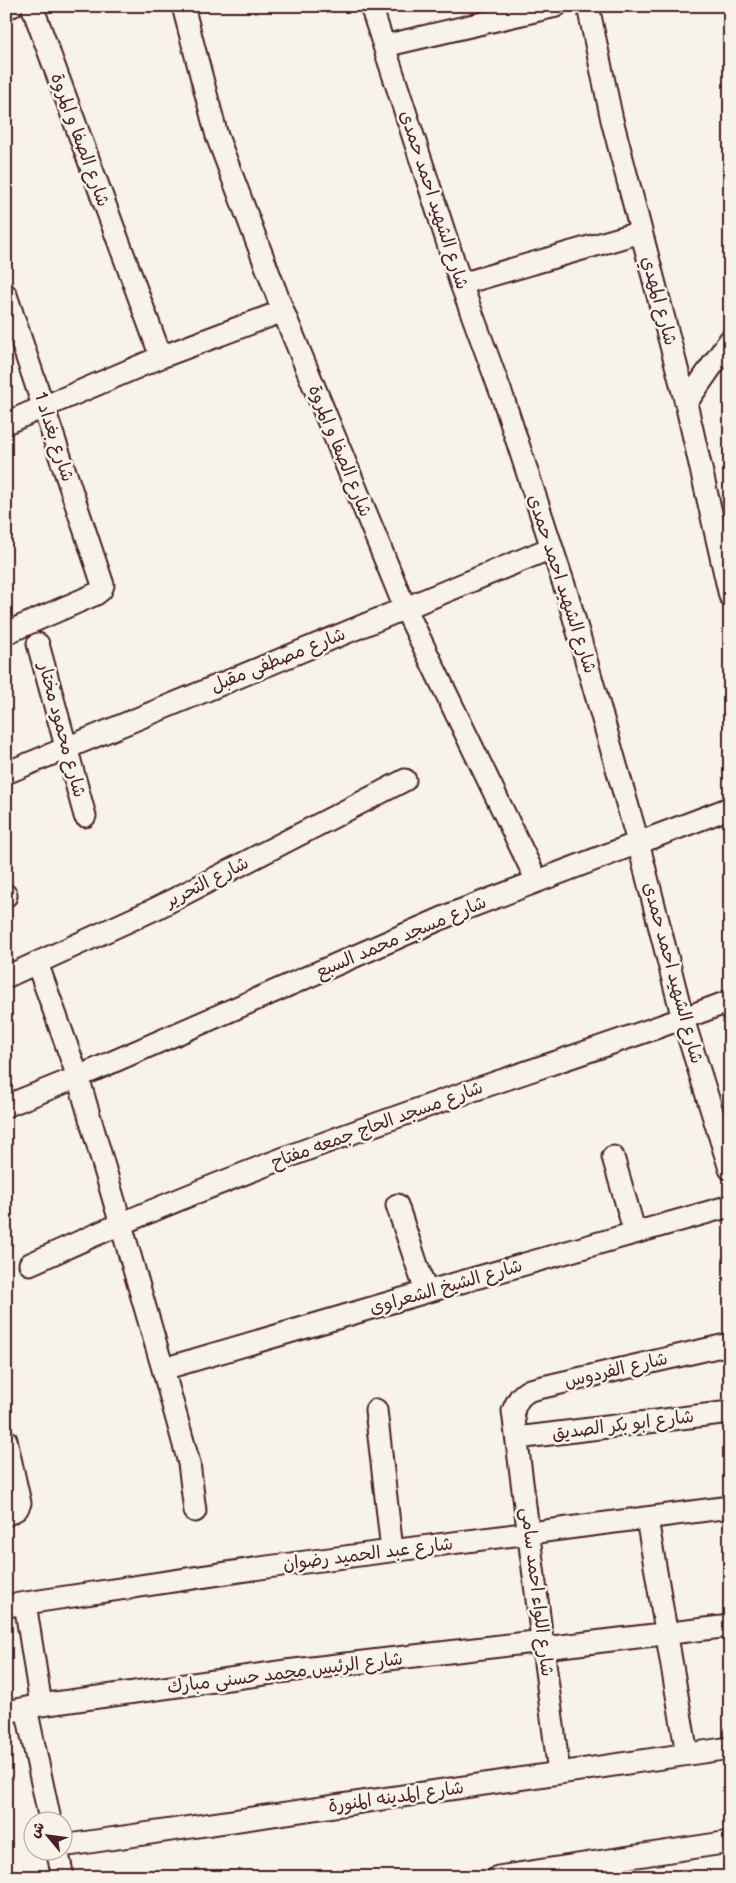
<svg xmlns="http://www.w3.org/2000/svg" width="736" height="1883" font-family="'Balsamiq Sans','Playpen Sans Arabic',sans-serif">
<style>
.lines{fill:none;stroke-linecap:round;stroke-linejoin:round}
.minor-casing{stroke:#4a1f2b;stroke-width:25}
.minor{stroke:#f7f3e8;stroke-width:21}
.labels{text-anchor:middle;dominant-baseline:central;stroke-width:5;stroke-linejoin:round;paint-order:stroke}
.street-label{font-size:18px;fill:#4a1f2b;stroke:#f7f3e8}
</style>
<rect width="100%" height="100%" fill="#f7f3e8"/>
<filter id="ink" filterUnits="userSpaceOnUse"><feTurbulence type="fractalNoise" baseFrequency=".02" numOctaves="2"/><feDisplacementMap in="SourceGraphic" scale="10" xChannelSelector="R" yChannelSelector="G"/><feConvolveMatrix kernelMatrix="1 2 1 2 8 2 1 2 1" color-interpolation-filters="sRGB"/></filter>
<g filter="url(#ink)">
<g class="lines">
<!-- minor casing -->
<g class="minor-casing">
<path id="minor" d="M32 6 161 357
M183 6 217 136 283 311 405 608 537 881
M371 6 461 284 503 398 568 597 638 842 683 1019 730 1169
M588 6 612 120 686 403 730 596
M6 7 12 6
M384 46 556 6
M461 284 641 232
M6 295 103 585 101 590 96 594 6 633
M686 403 730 340
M6 423 161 357 283 311
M38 644 85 816
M6 773 551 548
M6 895V896
M37 963 78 1077 163 1369 189 1463 195 1511
M6 977 157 908 405 780
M6 1106 78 1077 454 913 730 808
M613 1157 635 1233
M397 1205 426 1292
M30 1264C157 1206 287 1155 419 1109 523 1072 627 1040 730 1001
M163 1369 426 1292 730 1206
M376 1410 392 1550
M517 1438 730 1412
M6 1440 20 1503 17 1509 6 1515
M647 1519 687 1754
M25 1603 41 1705
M6 1606 267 1567 730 1507
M544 1648 730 1626
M26 1708 50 1820
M6 1712 41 1705 286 1671 543 1641
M559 1773 513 1411C517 1401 520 1395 530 1390L730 1344
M62 1846 730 1748
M57 1850 63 1877
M498 1877 730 1842"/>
</g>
<!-- minor -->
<use href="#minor" class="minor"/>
</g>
</g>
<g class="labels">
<!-- street labels -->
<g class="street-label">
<text transform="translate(80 140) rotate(70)">شارع الصفا و المروة</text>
<text transform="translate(434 200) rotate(72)">شارع الشهيد احمد حمدى</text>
<text transform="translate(659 301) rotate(75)">شارع المهدي</text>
<text transform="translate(54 437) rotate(72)">شارع بغداد 1</text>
<text transform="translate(340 451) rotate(68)">شارع الصفا و المروة</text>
<text transform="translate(562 584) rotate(72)">شارع الشهيد احمد حمدى</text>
<text transform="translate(278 660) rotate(-22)">شارع مصطفى مقبل</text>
<text transform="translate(62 730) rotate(75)">شارع محمود مختار</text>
<text transform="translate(207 882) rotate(-27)">شارع التحرير</text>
<text transform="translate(401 937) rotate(-23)">شارع مسجد محمد السبع</text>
<text transform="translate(673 973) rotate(75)">شارع الشهيد احمد حمدى</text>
<text transform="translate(377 1125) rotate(-20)">شارع مسجد الحاج جمعه مفتاح</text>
<text transform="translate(446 1287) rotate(-16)">شارع الشيخ الشعراوى</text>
<text transform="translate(616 1370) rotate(-13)">شارع الفردوس</text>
<text transform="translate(623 1425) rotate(-7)">شارع ابو بكر الصديق</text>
<text transform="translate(368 1554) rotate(-7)">شارع عبد الحميد رضوان</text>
<text transform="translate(537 1592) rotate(83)">شارع اللواء احمد سامى</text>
<text transform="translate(285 1673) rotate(-7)">شارع الرئيس محمد حسنى مبارك</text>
<text transform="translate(396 1797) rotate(-8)">شارع المدينه المنورة</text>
</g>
</g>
<!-- margin -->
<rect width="736" height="1883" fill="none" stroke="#f7f3e8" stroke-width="25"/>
<rect x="12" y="12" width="711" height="1858" fill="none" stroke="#4a1f2b" stroke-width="2" filter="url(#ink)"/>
<!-- north arrow -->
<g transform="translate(48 1836) rotate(299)"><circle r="24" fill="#f7f3e8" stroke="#b29e9c"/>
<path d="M0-4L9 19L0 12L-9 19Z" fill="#4a1f2b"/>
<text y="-8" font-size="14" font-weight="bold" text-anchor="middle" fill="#4a1f2b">ش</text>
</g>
</svg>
